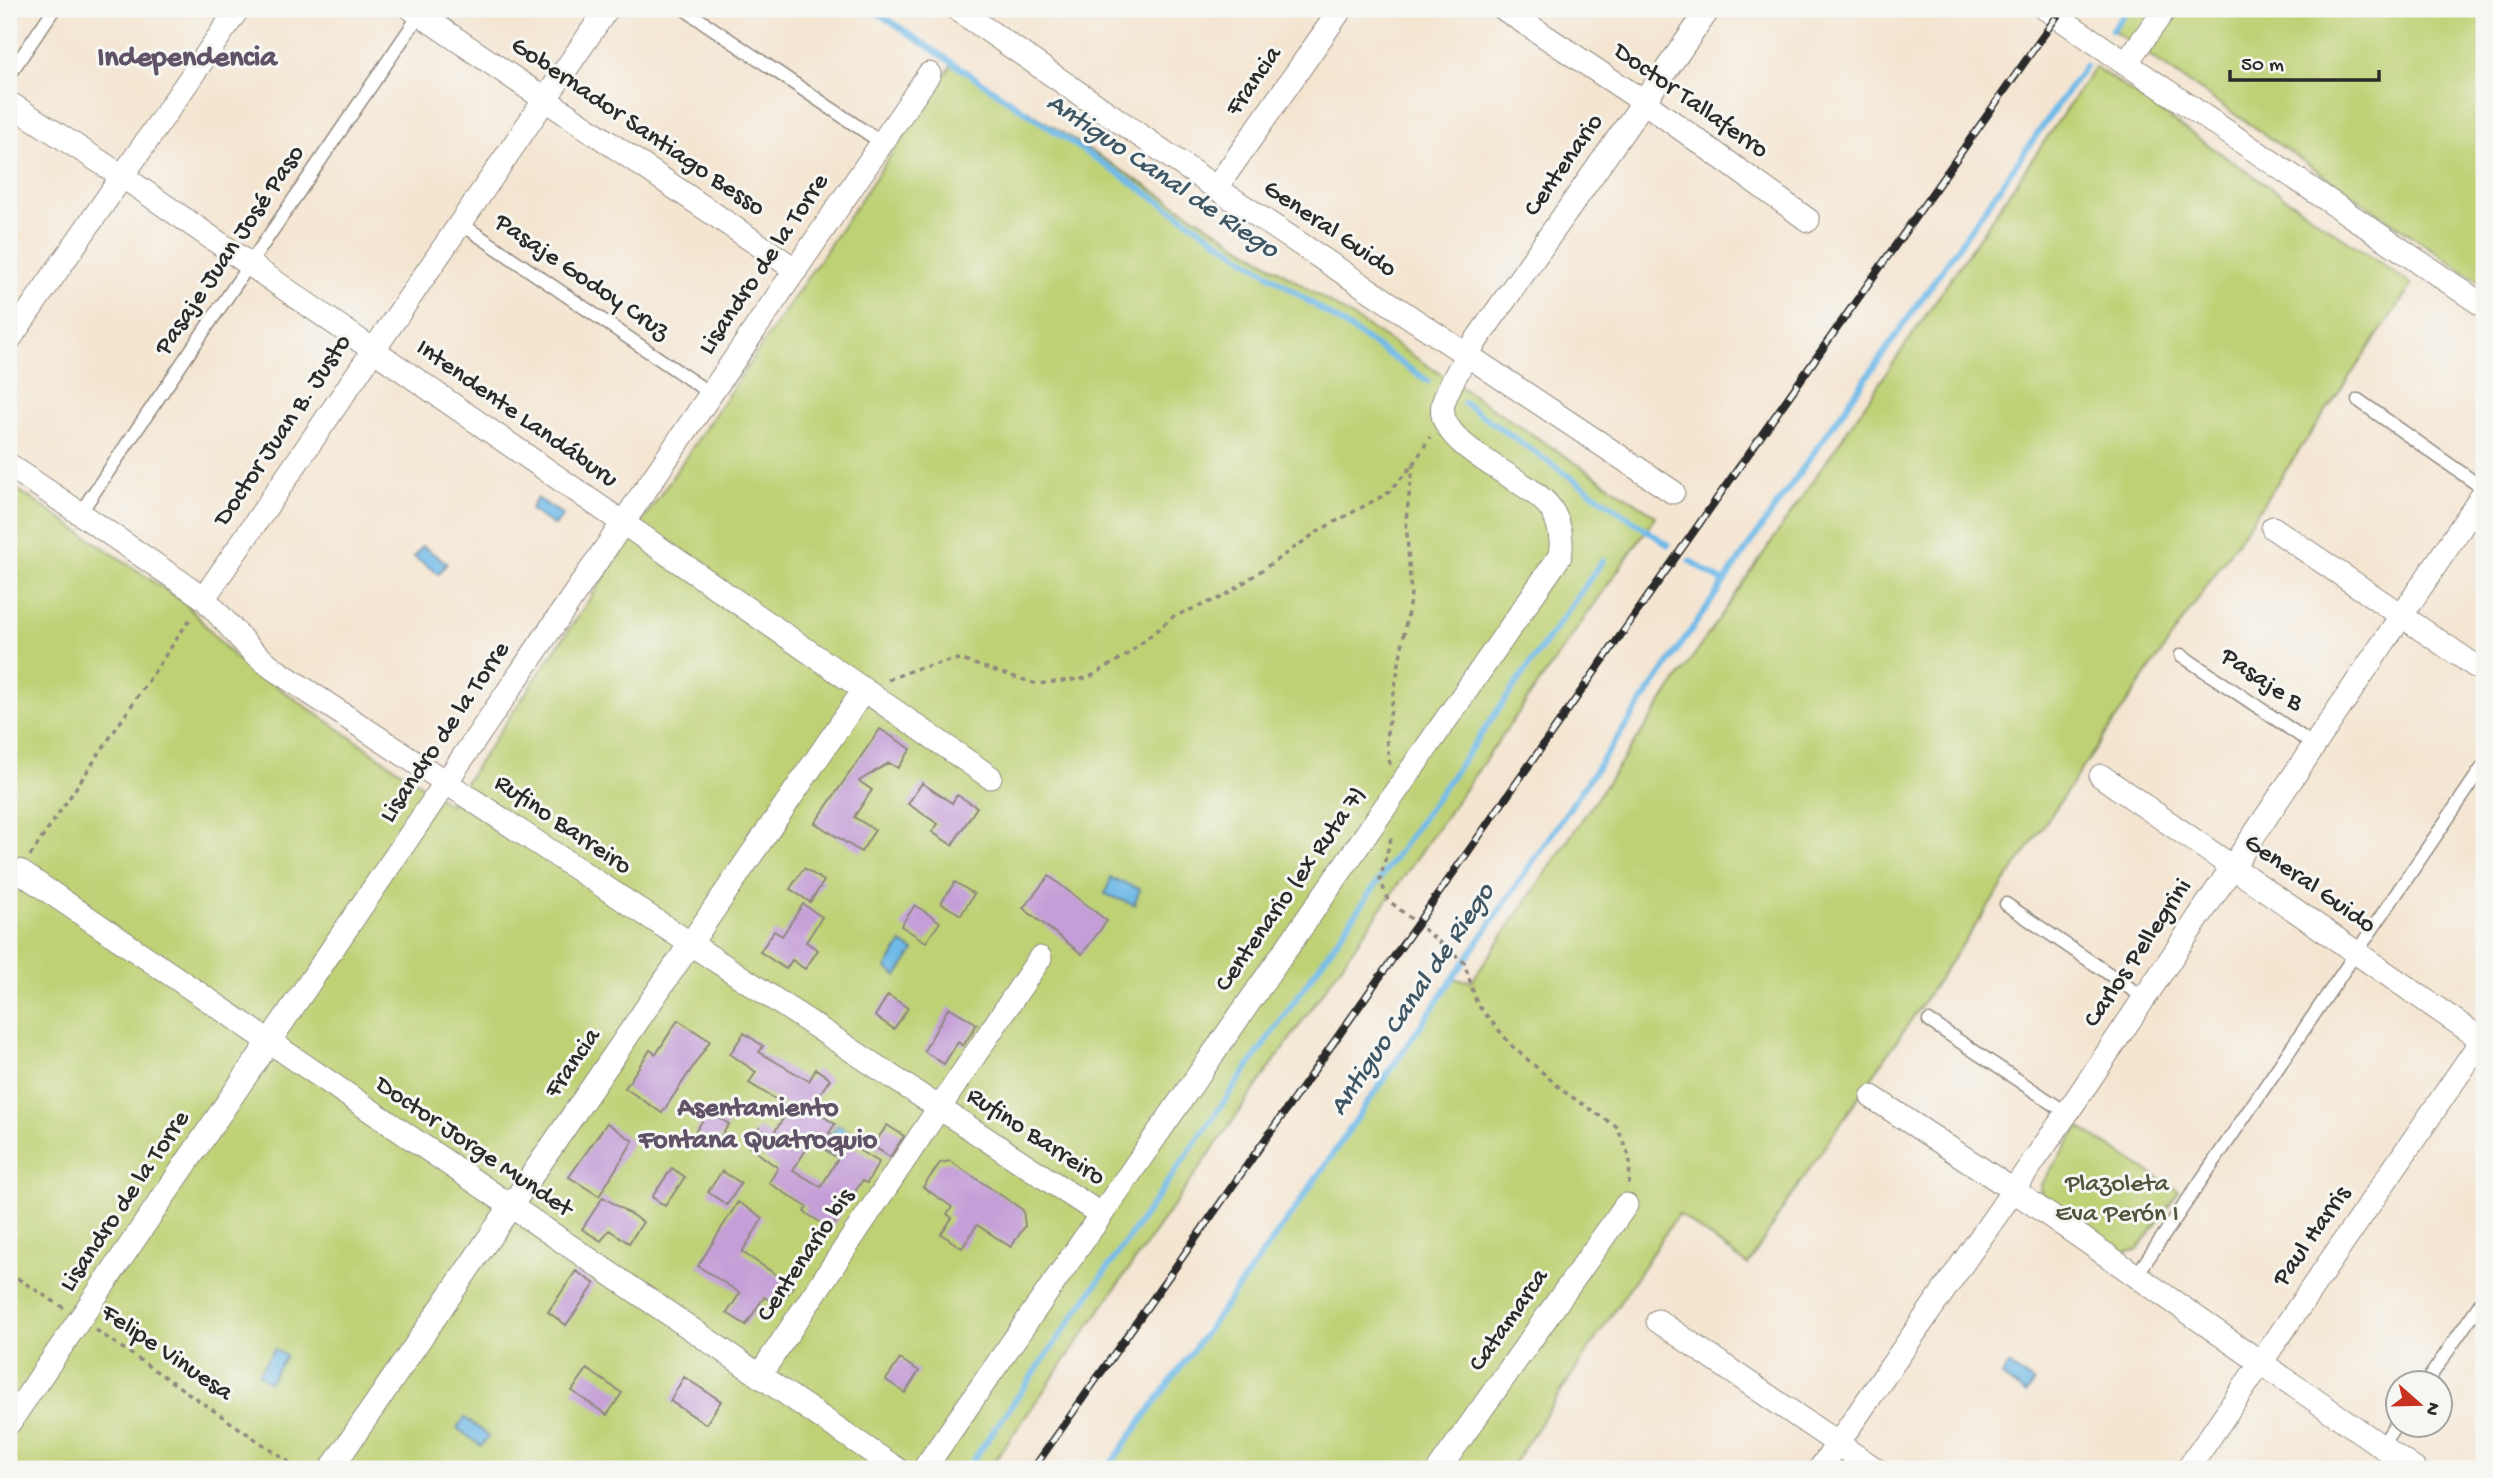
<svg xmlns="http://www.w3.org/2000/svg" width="2493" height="1478" font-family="'Gochi Hand',sans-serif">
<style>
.green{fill:#bed174;stroke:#747e50;stroke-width:2}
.water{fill:#6fbae8;stroke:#4d728a;stroke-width:2}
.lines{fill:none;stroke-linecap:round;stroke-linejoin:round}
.stream{stroke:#6fbae8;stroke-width:6}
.building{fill:#c49ed7;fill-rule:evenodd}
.lane-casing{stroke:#90887e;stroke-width:15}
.street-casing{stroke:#90887e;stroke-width:25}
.path{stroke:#90887e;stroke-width:3.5;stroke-dasharray:5 5;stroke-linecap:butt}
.lane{stroke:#fff;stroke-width:12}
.street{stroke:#fff;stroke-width:23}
.rail-casing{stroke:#2b2b2b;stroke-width:8}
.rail{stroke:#f6f6f2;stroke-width:5;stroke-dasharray:16;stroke-linecap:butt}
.labels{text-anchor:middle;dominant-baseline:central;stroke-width:6;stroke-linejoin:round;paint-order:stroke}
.street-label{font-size:26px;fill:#2b2b2b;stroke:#f6f6f2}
.park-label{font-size:26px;fill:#50543d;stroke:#f6f6f2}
.water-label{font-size:28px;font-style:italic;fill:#3f5664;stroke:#f6f6f2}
.neighbourhood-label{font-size:28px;font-weight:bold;fill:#615367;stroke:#f6f6f2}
.quarter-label{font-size:30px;font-weight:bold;fill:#615367;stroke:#f6f6f2}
</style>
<rect width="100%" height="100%" fill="#f6f6f2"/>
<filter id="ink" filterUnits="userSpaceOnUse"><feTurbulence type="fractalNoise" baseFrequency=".0143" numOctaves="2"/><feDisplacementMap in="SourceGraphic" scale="14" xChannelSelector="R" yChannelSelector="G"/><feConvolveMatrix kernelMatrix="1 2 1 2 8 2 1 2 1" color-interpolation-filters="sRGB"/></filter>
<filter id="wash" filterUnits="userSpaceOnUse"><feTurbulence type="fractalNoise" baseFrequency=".00686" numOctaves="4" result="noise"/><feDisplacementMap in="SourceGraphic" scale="28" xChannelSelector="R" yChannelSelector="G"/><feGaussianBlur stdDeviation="1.57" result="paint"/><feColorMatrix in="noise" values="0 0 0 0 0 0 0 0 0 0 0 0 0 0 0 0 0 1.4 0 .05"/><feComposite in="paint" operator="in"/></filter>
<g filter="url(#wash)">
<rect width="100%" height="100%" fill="#f4e5d1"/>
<!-- green -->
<path class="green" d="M2128 9H2484V285L2112 30Z
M953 63 1401 348 1656 516 989 1469H9V484L184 602 235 658 450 805Z
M2095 67 2412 285 1789 1199 1748 1265 1678 1214 1510 1469H1108L1295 1209 1453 979 1472 981Z
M2079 1127 2179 1191 2138 1250 2123 1252 2041 1195 2040 1186Z"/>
<!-- water -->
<path class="water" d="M537 498 563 515 555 526 530 510Z
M422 546 447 563 439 574 414 557Z
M1111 878 1140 889 1134 905 1105 894Z
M902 943 914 951 897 976 886 968Z
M838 1124 849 1132 832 1157 821 1150Z
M274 1349 286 1356 269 1382 258 1374Z
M2009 1365 2034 1383 2026 1394 2001 1376Z
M465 1418 489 1436 481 1446 457 1428Z"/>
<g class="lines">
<!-- stream -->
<path class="stream" d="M872 9 1428 381
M2112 30 2128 9
M1464 403 1668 545
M1690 561 1724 582
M967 1469 1603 560
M1107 1469 1295 1209 1770 515 2085 66"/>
</g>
<g id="blocks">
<!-- building -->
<path class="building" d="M880 729 911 749 898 768 889 763 859 781 872 790 854 817 875 830 861 852 815 823Z
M922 783 952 803 957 795 977 807 952 845 932 832 938 824 908 804Z
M804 868 824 881 810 902 790 889Z
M1049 876 1107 921 1082 954 1023 908Z
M955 882 974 894 961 915 941 903Z
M803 904 822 917 806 942 818 950 805 969 792 960 786 969 760 952 774 931 782 936Z
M915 905 940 922 926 942 901 926Z
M888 995 908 1008 894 1029 875 1016Z
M949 1007 977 1024 963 1046 958 1042 944 1064 924 1051Z
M678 1020 710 1041 662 1113 625 1088 650 1050 656 1054Z
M744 1033 763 1046 759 1052 809 1081 816 1069 830 1079 810 1108 835 1124 829 1133 879 1162 867 1183 862 1181 831 1229 804 1212 807 1207 769 1183 778 1168 747 1145 759 1128 771 1137 790 1108 749 1083 756 1072 730 1054ZM812 1141 838 1158 821 1187 793 1170Z
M709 1111 729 1124 715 1145 695 1132Z
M607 1123 633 1141 599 1196 569 1177Z
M887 1125 904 1136 890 1157 873 1146Z
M950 1161 1023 1210 1025 1226 1011 1247 977 1225 962 1248 941 1234 952 1218 947 1214 952 1207 923 1187 940 1163Z
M672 1168 685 1177 665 1206 652 1197Z
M722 1171 741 1183 727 1205 708 1192Z
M603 1197 643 1222 629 1243 609 1230 601 1241 582 1229Z
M738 1202 763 1218 742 1252 793 1286 779 1307 764 1297 746 1325 727 1313 740 1293 698 1266Z
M576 1271 595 1284 566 1325 548 1312Z
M900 1359 919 1371 905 1393 886 1380Z
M587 1369 622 1393 607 1415 572 1391Z
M684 1377 721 1401 706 1424 670 1401Z"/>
</g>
</g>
<g filter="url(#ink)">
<use href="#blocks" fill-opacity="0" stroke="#90887e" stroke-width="2"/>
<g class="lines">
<!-- lane casing -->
<g class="lane-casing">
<path id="lane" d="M684 9 882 143
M9 75 54 9
M460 223 711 394
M2358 400 2484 489
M80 513 420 14
M2181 655 2314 745
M2006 904 2143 997
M1929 1021 2067 1113
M2136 1276 2484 765
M2425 1384 2484 1298
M2381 1447 2398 1421"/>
</g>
<!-- street casing -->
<g class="street-casing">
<path id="street" d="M412 9 796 270
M957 9 1216 188 1673 492
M1504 9 1644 102 1808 220
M2046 9 2484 306
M2126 63 2165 9
M9 103 122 176 990 777
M1216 188 1341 9
M9 340 238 9
M9 465 204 598 252 651 274 669 1100 1214
M2273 528 2484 672
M204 598 607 9
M2101 776 2484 1041
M19 871 897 1469
M1872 1097 2013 1190 2414 1469
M1658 1321 1875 1469
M759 1376 1040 958
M9 1423 929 74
M331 1469 864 690
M924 1469 1560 556C1563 541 1560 523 1551 509 1533 480 1434 447 1443 404 1447 388 1459 371 1466 355L1709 9
M1439 1469 1626 1205
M1820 1469 2067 1113 2484 493
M2188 1469 2484 1037"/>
</g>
<!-- path -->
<path class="path" d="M925 9 938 17
M888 680 915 669 958 659 1037 684 1088 678 1127 655 1174 616 1223 597 1320 530 1388 493 1413 465 1430 437
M1390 765 1386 738 1411 594 1406 519 1413 465
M1391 838 1380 879 1388 900 1464 962 1477 1004 1512 1046 1566 1093 1617 1127 1630 1158 1629 1184
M30 856 192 616
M9 1273 64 1308
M96 1330 299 1469"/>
<!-- lane -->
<use href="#lane" class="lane"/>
<!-- street -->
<use href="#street" class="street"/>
<!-- rail casing -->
<g class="rail-casing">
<path id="rail" d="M1033 1469 2062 9"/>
</g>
<!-- rail -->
<use href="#rail" class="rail"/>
</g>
</g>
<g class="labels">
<!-- street labels -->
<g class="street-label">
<text transform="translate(1255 82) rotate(-55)">Francia</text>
<text transform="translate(1690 102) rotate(35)">Doctor Tallaferro</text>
<text transform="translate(637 128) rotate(34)">Gobernador Santiago Besso</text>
<text transform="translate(1565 166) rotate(-55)">Centenario</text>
<text transform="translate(1329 230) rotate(34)">General Guido</text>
<text transform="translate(231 251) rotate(-56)">Pasaje Juan José Paso</text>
<text transform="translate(765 265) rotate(-56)">Lisandro de la Torre</text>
<text transform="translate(581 278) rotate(34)">Pasaje Godoy Cruz</text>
<text transform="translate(516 415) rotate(35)">Intendente Landáburu</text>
<text transform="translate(284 431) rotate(-56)">Doctor Juan B. Justo</text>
<text transform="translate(2261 681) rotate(34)">Pasaje B</text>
<text transform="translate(446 733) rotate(-56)">Lisandro de la Torre</text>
<text transform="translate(562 826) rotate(34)">Rufino Barreiro</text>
<text transform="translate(2309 885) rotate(35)">General Guido</text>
<text transform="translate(1292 890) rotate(-55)">Centenario (ex Ruta 7)</text>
<text transform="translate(2139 954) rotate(-56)">Carlos Pellegrini</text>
<text transform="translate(574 1064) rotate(-55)">Francia</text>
<text transform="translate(1035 1138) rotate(33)">Rufino Barreiro</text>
<text transform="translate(473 1148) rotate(34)">Doctor Jorge Mundet</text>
<text transform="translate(126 1202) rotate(-56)">Lisandro de la Torre</text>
<text transform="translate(2313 1237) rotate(-55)">Paul Harris</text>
<text transform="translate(807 1256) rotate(-56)">Centenario bis</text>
<text transform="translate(1510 1321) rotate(-55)">Catamarca</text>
<text transform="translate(166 1354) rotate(34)">Felipe Vinuesa</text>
</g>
<!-- park labels -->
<g class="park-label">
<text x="2117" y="1185">Plazoleta<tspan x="2117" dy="30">Eva Perón I</tspan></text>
</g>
<!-- water labels -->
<g class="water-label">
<text transform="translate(1162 177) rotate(34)">Antiguo Canal de Riego</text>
<text transform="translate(1413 1000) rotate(-56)">Antiguo Canal de Riego</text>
</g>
<!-- neighbourhood labels -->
<g class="neighbourhood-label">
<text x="758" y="1109">Asentamiento<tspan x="758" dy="32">Fontana Quatroquio</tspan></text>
</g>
<!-- quarter labels -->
<g class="quarter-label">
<text x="187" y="59">Independencia</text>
</g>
</g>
<!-- margin -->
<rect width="2493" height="1478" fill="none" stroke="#f6f6f2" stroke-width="35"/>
<!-- north arrow -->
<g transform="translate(2419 1404) rotate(110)"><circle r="33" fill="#f6f6f2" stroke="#a5a5a2" stroke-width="2"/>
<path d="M0-5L12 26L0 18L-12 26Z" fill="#c8321e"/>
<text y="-10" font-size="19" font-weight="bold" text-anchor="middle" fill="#2b2b2b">N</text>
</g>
<!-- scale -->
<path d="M2230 70v10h149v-10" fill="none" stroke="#2b2b2b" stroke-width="3.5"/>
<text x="2241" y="70" font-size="21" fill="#2b2b2b" stroke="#f6f6f2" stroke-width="5" paint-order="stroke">50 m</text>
</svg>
